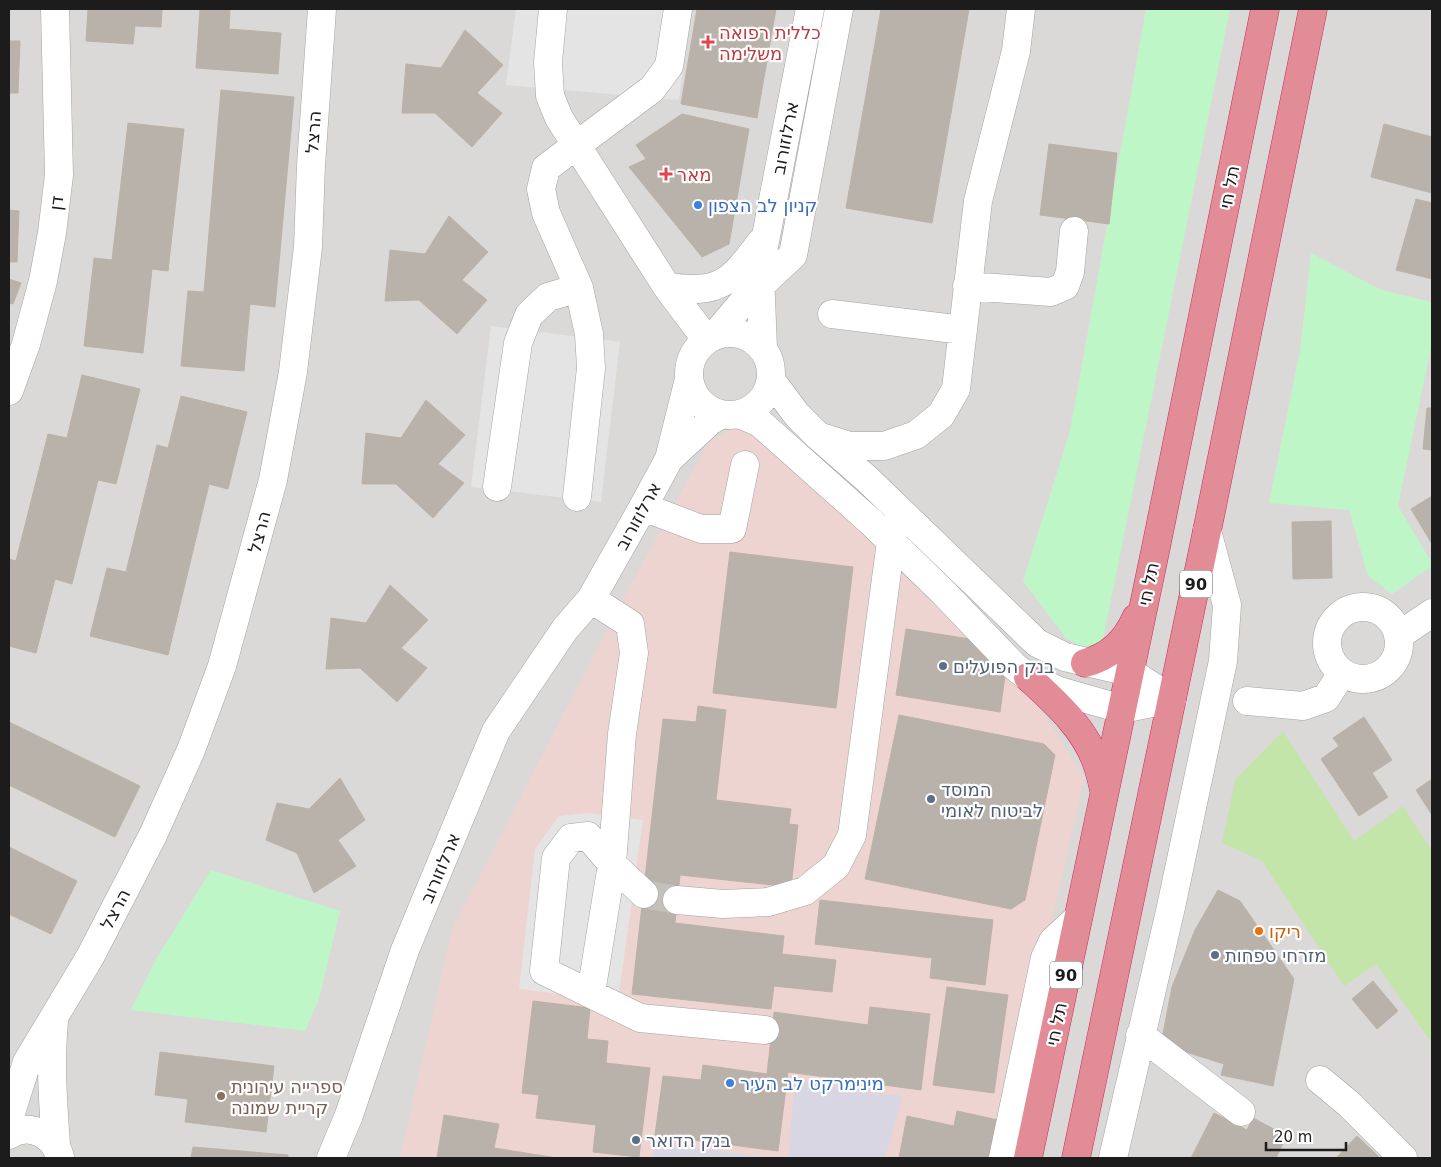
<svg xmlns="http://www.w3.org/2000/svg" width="1441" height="1167" font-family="'DejaVu Sans',Heebo,sans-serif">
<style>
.residential{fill:#dad9d8}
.commercial{fill:#edd4d1}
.grass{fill:#c3e5a9}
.park{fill:#bff6c7}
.parking{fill:#e4e4e4}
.plaza{fill:#d7d6e2}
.building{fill:#b9b2ab;stroke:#bdb1a5}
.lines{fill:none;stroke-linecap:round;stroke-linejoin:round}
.minor-tunnel{stroke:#c3c1ba;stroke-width:28;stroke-dasharray:28 14;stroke-linecap:butt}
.minor-casing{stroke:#a3a3a3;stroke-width:29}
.highway-casing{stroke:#cd2c59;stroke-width:29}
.minor{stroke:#fff;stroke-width:28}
.highway{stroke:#e18c96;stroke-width:28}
.health-dot{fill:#e0444e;stroke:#fff;stroke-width:2}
.shop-dot{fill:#3f7fe0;stroke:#fff;stroke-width:2}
.service-dot{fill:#5c6f8a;stroke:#fff;stroke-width:2}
.food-dot{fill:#e8710a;stroke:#fff;stroke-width:2}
.education-dot{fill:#8d6e63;stroke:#fff;stroke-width:2}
.labels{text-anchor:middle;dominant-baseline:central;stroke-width:4.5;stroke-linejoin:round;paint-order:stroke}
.shield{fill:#fff;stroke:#606060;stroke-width:1}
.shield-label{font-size:16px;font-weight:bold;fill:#1c1c1c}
.health-label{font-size:18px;fill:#be3a42;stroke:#fff;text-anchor:start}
.street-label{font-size:18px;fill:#1c1c1c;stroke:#fff}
.shop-label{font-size:18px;fill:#366cbe;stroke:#fff;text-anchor:start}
.service-label{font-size:18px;fill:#4e5e75;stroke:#fff;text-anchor:start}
.food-label{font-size:18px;fill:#c56008;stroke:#fff;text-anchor:start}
.education-label{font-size:18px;fill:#785e54;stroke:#fff;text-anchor:start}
</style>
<rect width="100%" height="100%" fill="#edeae1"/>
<!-- residential -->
<path class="residential" d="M9 9H1432V1158H9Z"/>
<!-- commercial -->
<path class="commercial" d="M744 423 932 590 1030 692 1084 778 999 1158H400L452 929 628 590 709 441Z"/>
<!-- grass -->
<path class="grass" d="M1283 731 1354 841 1403 806 1432 851V1041L1431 1042 1376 964 1344 986 1262 861 1222 843 1235 780Z"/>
<!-- park -->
<path class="park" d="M1146 9H1230L1101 649H1085L1066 638 1023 581 1070 431Z
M1311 253 1381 290 1432 302V342L1398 506 1432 563V566L1392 594 1368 576 1349 510 1269 503 1300 351Z
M211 870 340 911 319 999 305 1031 131 1010 155 961Z"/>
<!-- parking -->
<path class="parking" d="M516 9H691L679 100 506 85Z
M491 326 620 342 601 502 471 487Z
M588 813 643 820 618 1001 519 989 535 849 559 816Z"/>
<!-- plaza -->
<path class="plaza" d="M795 1081 902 1096 885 1158H788Z
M654 1143 773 1158H653Z"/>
<!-- building -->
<path class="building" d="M88 9H162L161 27 135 26 133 44 86 41Z
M200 9H230L229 29 281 33 278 74 196 68Z
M697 9H776L757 118 681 104Z
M881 9H969L932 223 846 208Z
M465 30 503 65 477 93 502 113 472 147 435 113H402L406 64 441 68Z
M9 41H20L18 93H9Z
M221 90 294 97 275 307 250 304 244 371 181 366 188 291 204 292Z
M682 114 749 129 729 244 702 257 629 167 646 159 636 145Z
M128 123 184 129 168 271 152 269 143 353 84 346 94 258 112 260Z
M1384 124 1432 137V193L1371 177Z
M1049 144 1117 153 1109 224 1040 215Z
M1416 199 1432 203V279L1396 270Z
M9 210 19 211 17 262H9Z
M449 216 488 252 462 280 487 300 457 334 419 300 385 301 390 250 425 254Z
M9 279 21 283 13 304 9 303Z
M82 375 140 389 116 484 98 480 72 584 55 579 36 653 9 646V559L16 561 48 434 67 438Z
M181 396 247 412 228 489 209 484 168 655 90 636 107 568 126 572 157 445 168 448Z
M426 400 465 435 438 464 464 483 433 518 396 484H362L366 433 401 438Z
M1427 408H1432V450L1423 449Z
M1432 496V544L1411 509Z
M1331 521 1332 578 1293 579 1292 522Z
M730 552 853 567 836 708 713 693Z
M390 585 428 620 401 648 427 668 397 702 360 668 326 669 331 618 366 623Z
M906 629 970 639 1005 676 1000 712 896 695Z
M698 706 726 710 716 800 791 809 789 824 798 825 791 887 680 875 675 923 784 936 782 954 836 960 832 992 774 986 771 1009 632 994 663 719 696 722Z
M899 715 1044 744 1055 755 1025 900 1011 909 865 879Z
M1364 717 1392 760 1372 773 1388 797 1359 816 1321 759 1339 746 1333 738Z
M9 722 140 786 115 837 9 785Z
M340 778 365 820 338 840 356 866 314 893 297 853 266 840 277 803 309 809Z
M1432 779V815L1416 790Z
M9 847 77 881 51 934 9 914Z
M1218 890 1240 901 1294 979 1273 1086 1221 1075 1224 1064 1161 1044 1172 987 1195 930Z
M820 900 993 920 985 985 930 978 932 958 815 944Z
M1373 981 1398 1011 1377 1029 1352 999Z
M947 987 1008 995 994 1093 933 1085Z
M533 1001 590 1008 587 1039 608 1041 606 1063 650 1068 639 1157 593 1152 596 1125 536 1118 539 1095 522 1093Z
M870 1007 930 1014 921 1090 788 1072 778 1151 655 1135 663 1076 701 1080 703 1065 767 1074 774 1012 868 1025Z
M160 1052 274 1066 266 1132 185 1122 188 1099 155 1095Z
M957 1111 998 1120 990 1158H899L907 1116 954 1126Z
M1214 1113 1247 1130 1253 1118 1287 1136 1276 1158H1191Z
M444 1115 499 1124 494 1148 557 1158H437Z
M1357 1136 1380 1158H1336Z
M193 1147 288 1155V1158H191Z"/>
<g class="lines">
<!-- minor-tunnel -->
<path class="minor-tunnel" d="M644 894 677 900"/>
<!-- minor casing -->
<g class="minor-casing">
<path id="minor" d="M553 9 548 62 550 96 559 118 667 287 706 339
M760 274 763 348
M761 285 793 255 839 9
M967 286 1051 292 1065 286 1070 272 1074 231
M667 287C721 294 730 283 761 242
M832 314 963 330
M689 374a41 41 0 1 1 82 0a41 41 0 1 1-82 0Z
M715 335 749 295 760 267 810 9
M771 380 797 415 818 436 867 479 1037 643 1065 657 1130 672 1172 699
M9 391 26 344 43 281 52 233 59 175 55 9
M739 414 760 423 871 522 943 592 1014 666 1028 677 1059 691 1122 709 1172 699
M818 436 850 446H884L916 435 941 415 956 389 978 201 1016 51 1021 9
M669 459 710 421 722 414
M497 487 518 343 529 315 548 297 579 288
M577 497 591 368 589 334 579 288 546 213 541 189 546 168 652 89 669 66 678 9
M643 507 701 529H732L745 465
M1327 643a36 36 0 1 1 72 0a36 36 0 1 1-72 0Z
M1398 636 1432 613
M1247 701 1303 706 1326 698 1342 673
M644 894 612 864 588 836 571 838 556 858 544 971 640 1018 765 1030
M677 900 723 904 768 902 805 891 836 866 852 835 891 541 900 511
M591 993 612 864 622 734 634 653 630 624 591 599
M54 1021C50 1063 53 1103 56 1145
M1140 1035 1241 1112
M1320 1080 1349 1104 1403 1158
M9 1119 27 1062 90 957 153 835 191 750 222 666 273 480 293 372 308 247 311 165 322 9
M9 1135C29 1122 54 1134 60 1157
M331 1158 349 1115 405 950 496 731 565 629 591 599 643 507 669 459 689 379
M1003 1158 1045 958 1053 941 1078 918
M1113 1158 1171 907 1223 661 1227 605 1207 531"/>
</g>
<!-- highway casing -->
<g class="highway-casing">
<path id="highway" d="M1085 663C1110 657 1126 641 1136 618
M1028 677C1055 702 1085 728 1097 764 1100 772 1102 781 1104 790
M1028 1158 1155 552 1265 9
M1076 1158 1207 531 1313 9"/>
</g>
<!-- minor -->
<use href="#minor" class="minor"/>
<!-- highway -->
<use href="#highway" class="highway"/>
</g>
<!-- markers -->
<g class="health-dot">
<path d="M705.5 34.5h5v5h5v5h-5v5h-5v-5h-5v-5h5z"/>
<path d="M663.5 166.5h5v5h5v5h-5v5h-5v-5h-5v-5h5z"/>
</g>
<g class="shop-dot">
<circle cx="698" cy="205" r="5"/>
<circle cx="730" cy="1083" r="5"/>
</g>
<g class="service-dot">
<circle cx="943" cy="666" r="5"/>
<circle cx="931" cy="799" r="5"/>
<circle cx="1215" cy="955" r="5"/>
<circle cx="636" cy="1140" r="5"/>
</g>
<circle class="food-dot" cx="1259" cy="931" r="5"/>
<circle class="education-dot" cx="221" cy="1096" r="5"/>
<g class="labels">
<!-- shield labels -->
<g class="shield">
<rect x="1180" y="570.5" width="32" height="27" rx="4"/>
<rect x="1050" y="961.5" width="32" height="27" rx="4"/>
</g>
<g class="shield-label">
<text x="1196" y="584">90</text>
<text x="1066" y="975">90</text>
</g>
<!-- health labels -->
<g class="health-label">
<text x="719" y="32">כללית רפואה<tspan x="719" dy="21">משלימה</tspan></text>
<text x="677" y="174">מאר</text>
</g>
<!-- street labels -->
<g class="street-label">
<text transform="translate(313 132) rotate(-86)">הרצל</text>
<text transform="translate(785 138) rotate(-79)">ארלוזורוב</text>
<text transform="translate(1229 187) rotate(-79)">תל חי</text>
<text transform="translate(56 203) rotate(-83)">דן</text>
<text transform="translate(638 516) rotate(-61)">ארלוזורוב</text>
<text transform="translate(259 532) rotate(-75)">הרצל</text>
<text transform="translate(1148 584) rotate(-78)">תל חי</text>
<text transform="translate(440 868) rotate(-67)">ארלוזורוב</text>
<text transform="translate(115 909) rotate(-62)">הרצל</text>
<text transform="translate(1056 1024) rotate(-78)">תל חי</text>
</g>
<!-- shop labels -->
<g class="shop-label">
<text x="708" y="205">קניון לב הצפון</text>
<text x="740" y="1083">מינימרקט לב העיר</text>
</g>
<!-- service labels -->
<g class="service-label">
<text x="953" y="666">בנק הפועלים</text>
<text x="941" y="789">המוסד<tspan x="941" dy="21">לביטוח לאומי</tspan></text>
<text x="1225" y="955">מזרחי טפחות</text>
<text x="646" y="1140">בנק הדואר</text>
</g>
<!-- food labels -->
<g class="food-label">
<text x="1269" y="931">ריקו</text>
</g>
<!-- education labels -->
<g class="education-label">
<text x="231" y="1086">ספרייה עירונית<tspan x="231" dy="21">קריית שמונה</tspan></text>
</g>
</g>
<!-- border -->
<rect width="1441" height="1167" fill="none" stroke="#1c1c1c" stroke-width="20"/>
<!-- scale -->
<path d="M1266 1142v8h80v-8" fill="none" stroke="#1c1c1c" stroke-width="2.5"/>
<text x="1274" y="1142" font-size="15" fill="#1c1c1c" stroke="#ffffff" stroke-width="4" paint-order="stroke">20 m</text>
</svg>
